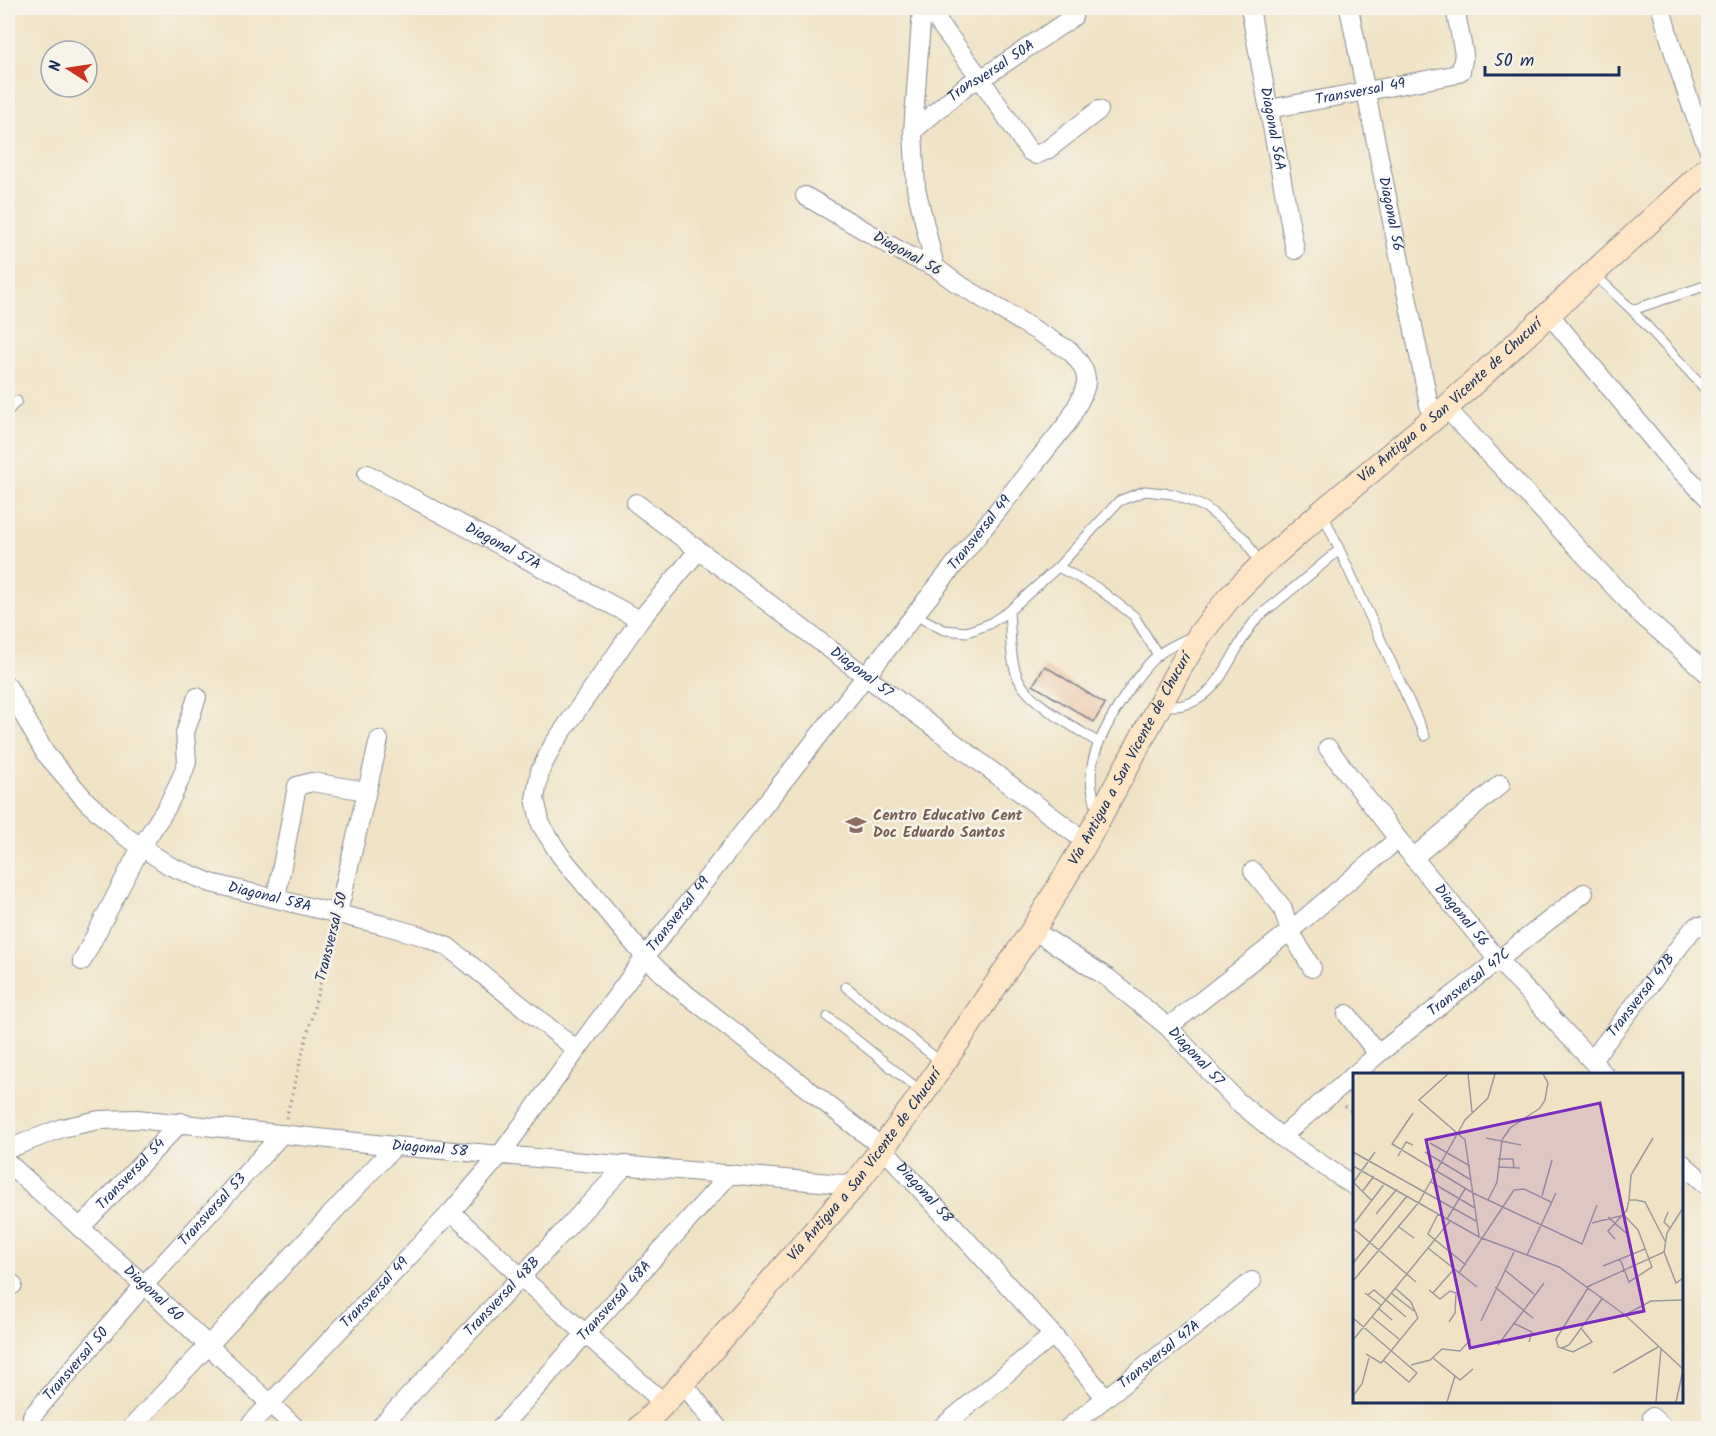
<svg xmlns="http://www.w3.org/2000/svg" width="1716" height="1436" font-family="Kalam,sans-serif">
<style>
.building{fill:#e3b392}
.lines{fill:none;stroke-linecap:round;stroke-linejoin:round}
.lane-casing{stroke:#868892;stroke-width:11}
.street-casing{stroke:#868892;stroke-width:20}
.secondary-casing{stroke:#868892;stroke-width:26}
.path{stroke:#868892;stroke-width:3;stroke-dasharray:1.5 4.5;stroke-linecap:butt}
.lane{stroke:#fff;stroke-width:9}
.street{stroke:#fff;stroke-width:18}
.secondary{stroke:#fee5c5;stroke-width:24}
.labels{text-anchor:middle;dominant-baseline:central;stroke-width:5;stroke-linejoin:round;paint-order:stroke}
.street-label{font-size:15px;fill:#1b2f5e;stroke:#f7f3e8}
.education-label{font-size:15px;font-weight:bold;fill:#785e54;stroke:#f7f3e8;text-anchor:start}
.inset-road{fill:none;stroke:#9b9a9c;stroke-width:1.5}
.view{fill:#7b2cbf;fill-opacity:0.15;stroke:#7b2cbf;stroke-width:3}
.inset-edge{fill:none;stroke:#1b2f5e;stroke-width:3}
</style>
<rect width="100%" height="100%" fill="#f7f3e8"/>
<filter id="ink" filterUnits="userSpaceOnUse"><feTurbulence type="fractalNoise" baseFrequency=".0167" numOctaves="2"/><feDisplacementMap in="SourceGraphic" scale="12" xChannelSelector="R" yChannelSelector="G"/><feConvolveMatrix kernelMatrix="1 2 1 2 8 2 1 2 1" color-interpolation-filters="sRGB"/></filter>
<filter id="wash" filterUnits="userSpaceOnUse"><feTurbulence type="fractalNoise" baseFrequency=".008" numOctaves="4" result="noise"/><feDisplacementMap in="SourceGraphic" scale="24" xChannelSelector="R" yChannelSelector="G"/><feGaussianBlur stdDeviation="1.35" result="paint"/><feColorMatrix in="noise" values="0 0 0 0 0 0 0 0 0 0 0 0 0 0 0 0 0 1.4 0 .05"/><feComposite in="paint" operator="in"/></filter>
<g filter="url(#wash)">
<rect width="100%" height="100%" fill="#f0e2c5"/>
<g id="blocks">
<!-- building -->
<path class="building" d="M1045 666 1105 704 1094 722 1033 685Z"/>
</g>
</g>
<g filter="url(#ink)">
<use href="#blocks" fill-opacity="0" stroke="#868892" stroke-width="1.5"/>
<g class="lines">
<!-- lane casing -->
<g class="lane-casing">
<path id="lane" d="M1593 273 1632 310 1708 392
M1632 310 1708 285
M8 411 17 401
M1323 514 1425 736
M1058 567 1096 587 1134 616 1158 655
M1009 611C1011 634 1009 664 1021 684 1035 706 1076 728 1099 743
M915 615 944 630 967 632 989 624 1009 611 1058 567 1119 501 1145 491 1173 494 1205 507 1245 539 1261 566
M1162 705C1217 714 1227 656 1254 622 1260 614 1271 607 1278 601 1299 584 1319 567 1339 550
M1098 811C1092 795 1089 778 1093 761 1099 733 1136 673 1158 655 1168 647 1180 642 1191 637
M846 987 941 1062
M828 1017 923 1093"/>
</g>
<!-- street casing -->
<g class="street-casing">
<g id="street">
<path d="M922 8 913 131 916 188 935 267"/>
<path d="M928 8 981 79 1029 151 1036 155 1047 150 1099 110"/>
<path id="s1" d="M1250 8 1295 250"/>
<path id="s2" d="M1349 8 1432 420"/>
<path d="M1661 8C1674 56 1688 102 1708 148"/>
<path id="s3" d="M1269 109 1453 75 1461 71 1464 54 1455 8"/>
<path id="s4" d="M913 131 967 85 981 79 1073 17"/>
<path d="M1549 314 1669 459 1708 498"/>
<path d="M1446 408 1638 612 1708 674"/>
<path id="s5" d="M367 474 640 620"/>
<path id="s6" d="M636 503 1086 842"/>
<path id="s7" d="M698 551 640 620 553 745 540 771 535 799 541 825 560 855 645 957 672 983 883 1148 1053 1335 1105 1397"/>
<path id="s8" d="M8 687 45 753 87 802 125 836 170 866 211 883 383 925 422 936 448 947 577 1050"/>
<path id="s9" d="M1328 748 1398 839 1498 960 1604 1074"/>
<path d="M1413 858 1501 784"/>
<path d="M1253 871 1282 907 1290 931 1312 968"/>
<path d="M276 898 297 786 312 782 366 791"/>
<path d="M338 913 379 740"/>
<path id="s10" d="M1033 930 1108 978 1168 1027 1236 1100 1281 1137 1354 1186"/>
<path d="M82 961 141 847 167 807 182 776 187 762 185 733 197 697"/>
<path d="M1347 1014 1378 1054"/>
<path d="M1168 1027 1290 931 1398 839"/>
<path id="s11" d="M1592 1060 1692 930 1697 926 1708 927"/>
<path id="s12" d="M1355 1074 1378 1054 1584 893"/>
<path d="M1281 1137 1354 1075"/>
<path id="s13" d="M8 1149 62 1128 99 1120 137 1119 395 1146 855 1185"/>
<path id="s14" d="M8 1163 144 1285 296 1428"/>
<path d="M1682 1163 1708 1186"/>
<path d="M451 1212 521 1277 664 1403"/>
<path id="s15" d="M80 1228 181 1122"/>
<path d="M8 1280 13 1285"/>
<path d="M683 1383 718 1428"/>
<path id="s16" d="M32 1416 144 1285 282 1134"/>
<path d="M1652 1417 1664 1428"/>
<path d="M131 1428 395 1146"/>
<path id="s17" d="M247 1428 451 1212 500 1155 645 957 865 677 1069 421C1084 390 1098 380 1070 351L955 282 935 267 907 255 805 196"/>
<path id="s18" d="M379 1428 626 1165"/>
<path id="s19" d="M500 1428 730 1174"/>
<path d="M941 1428 1053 1335"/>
<path id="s20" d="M1068 1428 1252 1281"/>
</g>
</g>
<!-- secondary casing -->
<g class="secondary-casing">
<g id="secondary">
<path id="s21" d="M640 1428 683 1383 855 1185 923 1093 1033 930 1086 842 1178 671 1201 633 1229 598 1261 566 1322 512 1446 408 1708 168"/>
</g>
</g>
<!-- path -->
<path class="path" d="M1345 1106 1354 1114
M286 1118 334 929"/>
<!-- lane -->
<use href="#lane" class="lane"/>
<!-- street -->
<use href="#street" class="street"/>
<!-- secondary -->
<use href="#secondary" class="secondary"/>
</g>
</g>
<!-- icons -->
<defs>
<g id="school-bare" transform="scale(1.62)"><path d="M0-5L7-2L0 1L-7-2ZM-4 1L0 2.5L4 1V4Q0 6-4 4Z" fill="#8d6e63" stroke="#f7f3e8" stroke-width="2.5" paint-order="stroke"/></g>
</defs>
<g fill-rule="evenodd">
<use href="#school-bare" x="856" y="825"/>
</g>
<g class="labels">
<!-- street labels -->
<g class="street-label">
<text stroke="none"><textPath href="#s4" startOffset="99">Transversal 50A</textPath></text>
<text stroke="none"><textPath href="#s3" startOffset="93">Transversal 49</textPath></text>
<text stroke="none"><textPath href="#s1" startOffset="123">Diagonal 56A</textPath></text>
<text stroke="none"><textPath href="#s2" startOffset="210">Diagonal 56</textPath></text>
<text transform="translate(907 254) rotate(29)">Diagonal 56</text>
<text stroke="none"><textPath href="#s21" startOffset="1318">Vía Antigua a San Vicente de Chucurí</textPath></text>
<text stroke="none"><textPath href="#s17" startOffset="1158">Transversal 49</textPath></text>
<text stroke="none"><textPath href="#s5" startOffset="154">Diagonal 57A</textPath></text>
<text stroke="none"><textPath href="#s6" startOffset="282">Diagonal 57</textPath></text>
<text stroke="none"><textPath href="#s21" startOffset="832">Vía Antigua a San Vicente de Chucurí</textPath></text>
<text stroke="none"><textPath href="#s8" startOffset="350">Diagonal 58A</textPath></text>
<text stroke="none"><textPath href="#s17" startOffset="672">Transversal 49</textPath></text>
<text stroke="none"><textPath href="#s9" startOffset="214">Diagonal 56</textPath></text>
<text transform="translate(332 937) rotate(-76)">Transversal 50</text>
<text stroke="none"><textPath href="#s12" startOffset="146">Transversal 47C</textPath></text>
<text stroke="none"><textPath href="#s11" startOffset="81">Transversal 47B</textPath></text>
<text stroke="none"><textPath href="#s10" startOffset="207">Diagonal 57</textPath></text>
<text stroke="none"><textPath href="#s13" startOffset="428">Diagonal 58</textPath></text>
<text stroke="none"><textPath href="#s21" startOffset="346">Vía Antigua a San Vicente de Chucurí</textPath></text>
<text stroke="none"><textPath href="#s15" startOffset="74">Transversal 54</textPath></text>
<text stroke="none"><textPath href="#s7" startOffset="861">Diagonal 58</textPath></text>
<text stroke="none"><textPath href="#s16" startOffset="274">Transversal 53</textPath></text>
<text stroke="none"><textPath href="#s17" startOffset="186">Transversal 49</textPath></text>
<text stroke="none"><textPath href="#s14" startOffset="195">Diagonal 60</textPath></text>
<text stroke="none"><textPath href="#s18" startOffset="180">Transversal 48B</textPath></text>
<text stroke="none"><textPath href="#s19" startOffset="171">Transversal 48A</textPath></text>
<text stroke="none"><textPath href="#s20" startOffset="117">Transversal 47A</textPath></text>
<text stroke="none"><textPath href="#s16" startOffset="68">Transversal 50</textPath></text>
</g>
<!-- education labels -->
<g class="education-label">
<text x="873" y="816">Centro Educativo Cent<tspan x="873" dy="17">Doc Eduardo Santos</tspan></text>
</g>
</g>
<!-- overview -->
<g transform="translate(1353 1073)">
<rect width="330" height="330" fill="#f0e2c5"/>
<path class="inset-road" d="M95 1 66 27 112 67 126 163M115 1 119 39M60 40 39 71 120 120 229 171 244 132M133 65 168 72M77 70 117 93M0 79 123 148M72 79 118 107M45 83 53 69 60 72M145 86H160L161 95M0 93 126 164 206 194 272 242 330 296M145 94 167 95M78 109 122 135M0 110 22 79M1 110 19 128M9 119 21 103M189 123 199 87M135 127 144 109 149 67 157 55 187 35 192 27 195 10 190 1M276 127 278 102 300 65M315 139 311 149 317 155M23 141 44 116M85 141 75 161 113 192M255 144 273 160M94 146 112 116M239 150 271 142 285 157 299 194 276 209 267 186M0 152 32 110M46 154 61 165M0 155 63 209M262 166 255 158 274 137 276 127H283L292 129 312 168M75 175 124 214M311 179 323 210 330 205M174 182 203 120M1 189 54 123M250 193 292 176M153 198 181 221M106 200 161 117 171 116 198 129M0 208 66 129 112 47 135 25 142 1M142 214 180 245M234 214 311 179 314 160 330 135M76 217 87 226 97 218 103 220 102 240 96 249M12 220 28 232M38 220 61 238M80 220 101 196M15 222 21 217 53 244M25 235 39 247M272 242 298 228 330 227M19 244 46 266M0 245 64 300 56 309 30 287M128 248 161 179M160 250 179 259 176 269M228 255 239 269 220 279 205 274 203 266 235 215M0 267 97 148M145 272 191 210M209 275 216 272 249 226M13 281 28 290 65 245 58 229 42 215M80 285 107 307 120 296M58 292 77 287 89 276 107 278 118 266M260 300 305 274M0 323 9 311 16 285M94 329 102 303M303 329 308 276M323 329 330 297"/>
<path class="view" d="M247 30 291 238 117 275 73 67Z"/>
<rect width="330" height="330" class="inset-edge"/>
</g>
<!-- margin -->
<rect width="1716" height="1436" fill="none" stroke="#f7f3e8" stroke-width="30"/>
<!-- north arrow -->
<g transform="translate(69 69) rotate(282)"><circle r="28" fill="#f7f3e8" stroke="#9fa5b1" stroke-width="1.5"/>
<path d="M0-4.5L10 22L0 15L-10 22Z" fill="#c8321e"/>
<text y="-9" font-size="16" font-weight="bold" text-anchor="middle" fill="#1b2f5e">N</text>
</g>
<!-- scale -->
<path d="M1485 66v9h134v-9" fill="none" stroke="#1b2f5e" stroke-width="3"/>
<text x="1494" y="66" font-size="18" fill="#1b2f5e" stroke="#f7f3e8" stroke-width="4.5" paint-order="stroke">50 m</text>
</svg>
